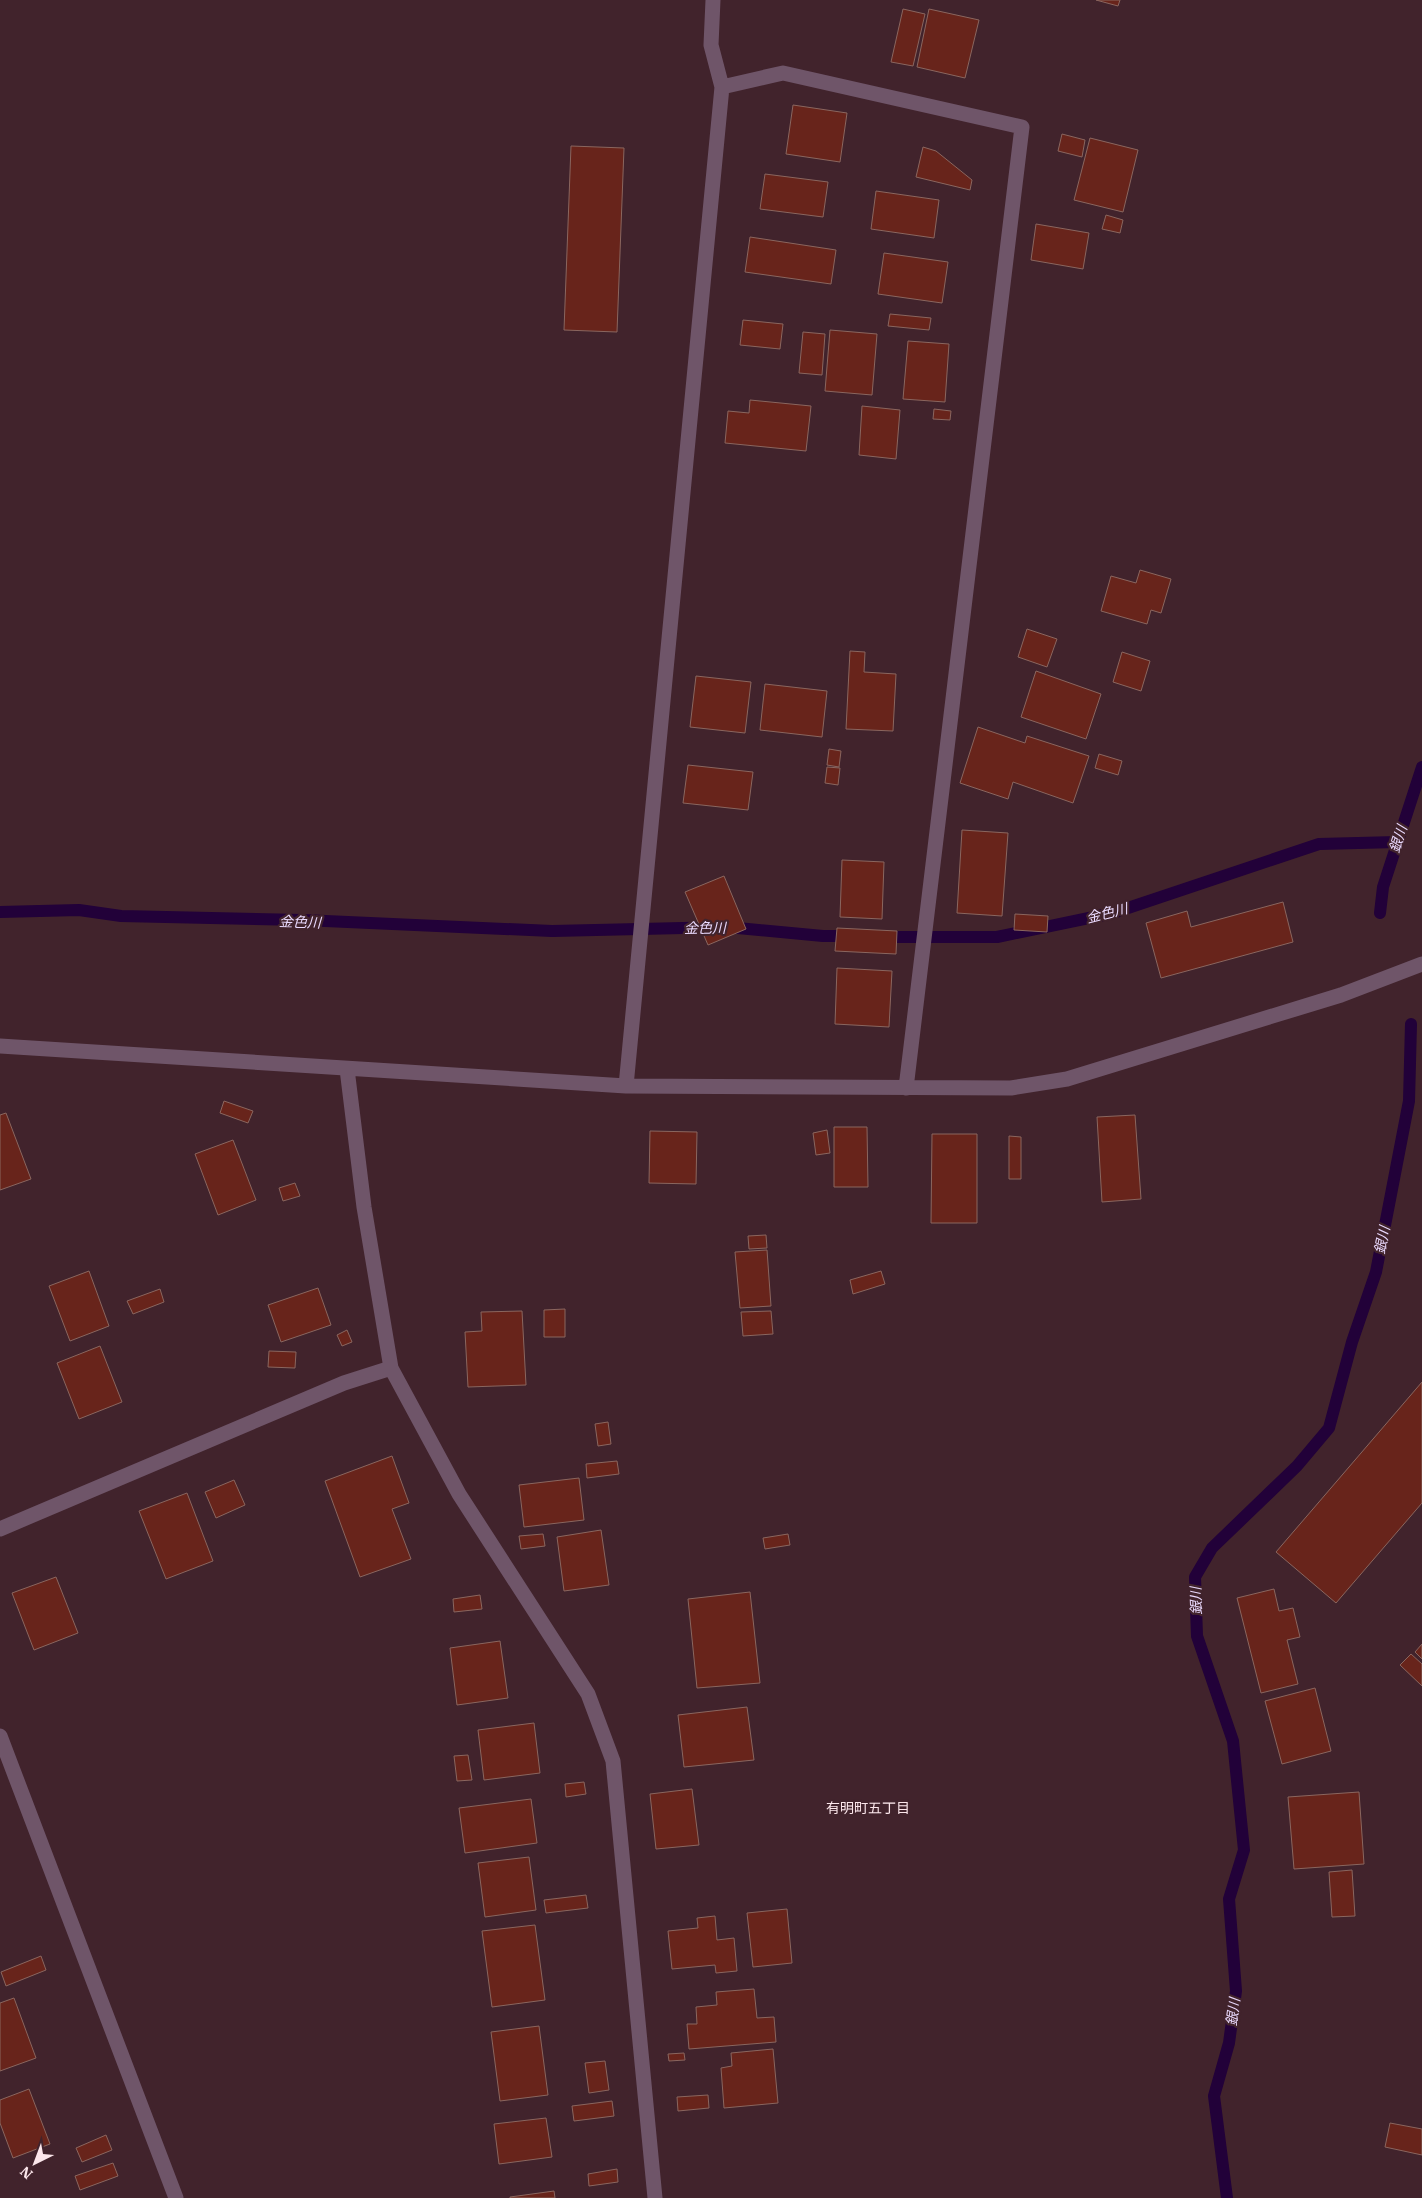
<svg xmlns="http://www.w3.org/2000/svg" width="1422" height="2198" font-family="'IBM Plex Serif','Noto Sans JP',serif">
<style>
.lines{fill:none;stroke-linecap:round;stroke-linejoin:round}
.stream{stroke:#220139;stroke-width:12}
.building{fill:#68241b;stroke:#8a665f}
.minor{stroke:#6f5569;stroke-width:15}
.labels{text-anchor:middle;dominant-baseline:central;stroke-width:4.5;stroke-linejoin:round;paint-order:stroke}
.water-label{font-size:14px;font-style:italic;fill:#eadafe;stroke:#41232c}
.neighbourhood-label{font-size:14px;fill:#fbe6eb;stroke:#41232c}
</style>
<rect width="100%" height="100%" fill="#41232c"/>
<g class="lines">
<!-- stream -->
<path class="stream" d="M0 912 79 910 121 916 303 920 552 931 727 927 823 936H853
M1380 913 1383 887 1422 767
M881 937H997L1113 913 1319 844 1397 842
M1227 2198 1214 2096 1229 2043 1236 1991 1229 1899 1244 1850 1233 1741 1197 1636 1195 1577 1212 1548 1297 1466 1329 1428 1352 1342 1376 1272 1409 1101 1411 1024"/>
</g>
<!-- building -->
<path class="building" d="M1096 0H1120L1118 6Z
M903 9 925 14 913 66 891 62Z
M929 9 979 20 965 78 917 67Z
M793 105 847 113 840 162 786 154Z
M1062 134 1085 140 1082 157 1058 151Z
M1090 138 1138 150 1123 212 1074 200Z
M571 146 624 148 617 332 564 330Z
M923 147 936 151 972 180 970 190 916 177Z
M765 174 828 182 823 217 760 209Z
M876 191 939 200 934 238 871 229Z
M1106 215 1123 220 1120 233 1102 229Z
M1036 224 1089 233 1083 269 1031 260Z
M750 237 836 250 831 284 745 272Z
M884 253 948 262 942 303 878 294Z
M890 314 931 318 929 330 888 326Z
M743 320 783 324 780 349 740 345Z
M830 330 877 334 872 395 825 391Z
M803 332 825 334 822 375 799 373Z
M908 341 949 344 945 402 903 399Z
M750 400 811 406 806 451 725 443 728 411 749 413Z
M862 406 900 410 896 459 859 455Z
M934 409 951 411 950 420 933 419Z
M1140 570 1171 579 1161 613 1151 610 1147 624 1101 611 1111 576 1136 583Z
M1027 629 1057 639 1047 667 1018 657Z
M850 651 865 652 864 672 896 674 893 731 846 729Z
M1122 652 1150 661 1141 691 1113 682Z
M1036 671 1101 694 1086 739 1021 717Z
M696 676 751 682 745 733 690 727Z
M765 684 827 691 822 737 760 730Z
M978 727 1025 743 1027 736 1089 756 1073 803 1013 782 1008 799 960 783Z
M829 749 841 751 839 767 827 765Z
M1099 754 1122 761 1118 775 1095 768Z
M688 765 753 772 748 810 683 803Z
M827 767 840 768 838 785 825 783Z
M962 830 1008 833 1002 916 957 913Z
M842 860 884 862 882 919 840 917Z
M724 876 746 929 708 945 685 892Z
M1283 902 1293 942 1161 978 1146 923 1187 911 1191 927Z
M1015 914 1048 916 1047 932 1014 930Z
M837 928 897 931 896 954 835 951Z
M837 968 892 971 889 1027 835 1024Z
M224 1101 253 1111 248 1123 220 1113Z
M6 1113 31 1179 0 1190V1115Z
M1135 1115 1141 1199 1102 1202 1097 1117Z
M834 1127H867L868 1187H834Z
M827 1130 830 1153 816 1155 813 1133Z
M650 1131 697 1132 696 1184 649 1183Z
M932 1134H977V1223H931Z
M1009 1136 1021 1137V1179H1009Z
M233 1140 256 1200 218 1215 195 1154Z
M295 1183 300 1196 283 1201 279 1188Z
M766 1235 767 1248 749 1249 748 1236Z
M767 1250 771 1306 740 1308 735 1252Z
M89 1271 109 1326 70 1341 49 1286Z
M881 1271 885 1284 853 1294 850 1280Z
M318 1288 331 1325 281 1342 268 1305Z
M160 1289 164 1302 133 1314 127 1301Z
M565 1309V1337H544V1310Z
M522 1311 526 1385 468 1387 465 1332 482 1331 481 1312Z
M771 1311 773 1334 743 1336 741 1312Z
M347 1330 352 1342 342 1346 337 1335Z
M100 1346 122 1402 79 1419 57 1363Z
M269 1351 296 1352 295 1368 268 1367Z
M1422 1382V1503L1336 1603 1276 1552Z
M608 1422 611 1444 598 1446 595 1424Z
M392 1456 409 1503 392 1509 411 1559 360 1577 325 1481Z
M617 1461 619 1474 587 1478 586 1464Z
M579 1478 584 1520 524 1527 519 1485Z
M234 1480 245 1505 216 1518 205 1492Z
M187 1493 213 1561 166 1579 139 1511Z
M601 1530 609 1585 564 1591 557 1537Z
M543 1534 545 1546 521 1549 519 1536Z
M788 1534 790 1545 765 1549 763 1538Z
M56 1577 78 1633 34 1650 12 1593Z
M1274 1589 1279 1611 1293 1608 1300 1637 1287 1640 1298 1684 1261 1693 1237 1598Z
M750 1592 760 1683 697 1688 688 1599Z
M480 1595 482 1609 454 1612 453 1599Z
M500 1641 508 1698 457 1705 450 1648Z
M1422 1644V1659L1415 1652Z
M1411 1654 1422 1664V1686L1400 1665Z
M1315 1688 1331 1751 1282 1764 1265 1701Z
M747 1707 754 1760 684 1767 678 1715Z
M534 1723 540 1773 484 1780 478 1730Z
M468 1755 472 1780 457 1781 454 1756Z
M584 1782 586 1794 566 1797 565 1784Z
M692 1789 699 1845 656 1849 650 1794Z
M1359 1792 1364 1864 1294 1869 1288 1797Z
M531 1799 537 1843 465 1853 459 1808Z
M529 1857 536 1910 485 1917 478 1863Z
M1352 1870 1355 1916 1332 1917 1329 1872Z
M586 1895 588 1908 546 1913 544 1900Z
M787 1909 792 1963 753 1967 747 1913Z
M715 1916 717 1940 734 1938 737 1971 716 1973 715 1965 672 1969 668 1931 698 1928 697 1918Z
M535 1925 545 2000 492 2007 482 1931Z
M41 1956 46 1970 6 1986 1 1972Z
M754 1989 757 2018 774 2017 776 2042 689 2049 687 2024H697L696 2007 717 2005 716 1992Z
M14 1998 36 2058 0 2071V2003Z
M539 2026 548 2095 500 2101 491 2032Z
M773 2049 778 2103 724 2108 721 2068 732 2066 731 2053Z
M684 2053 685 2060 669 2061 668 2054Z
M605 2061 609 2090 589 2093 585 2063Z
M29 2089 50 2144 13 2158 0 2123V2100Z
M708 2095 709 2108 678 2111 677 2097Z
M612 2101 614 2116 574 2121 572 2106Z
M546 2118 552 2157 499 2164 494 2124Z
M1390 2123 1422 2129V2155L1385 2147Z
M106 2135 112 2150 82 2162 76 2148Z
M113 2163 118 2176 80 2190 75 2176Z
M617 2169 618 2182 589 2186 588 2174Z
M554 2191 555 2198H510V2197Z"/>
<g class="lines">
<!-- minor -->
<path class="minor" d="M713 0 711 45 722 87
M0 1046 626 1086 1011 1088 1067 1079 1341 995 1422 964
M347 1069 364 1207 391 1368 459 1494 588 1694 613 1761 655 2198
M626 1086 722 87 783 73 1022 127 906 1088
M0 1529 344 1383 391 1368
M0 1736 176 2198"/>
</g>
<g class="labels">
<!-- water labels -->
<g class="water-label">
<text transform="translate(1398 839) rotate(-72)">銀川</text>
<text transform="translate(1107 913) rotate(-14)">金色川</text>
<text transform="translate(300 922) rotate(2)">金色川</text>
<text transform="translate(705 928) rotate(-1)">金色川</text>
<text transform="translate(1382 1240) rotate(-79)">銀川</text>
<text transform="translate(1196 1601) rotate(-92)">銀川</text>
<text transform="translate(1233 2012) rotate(-83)">銀川</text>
</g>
<!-- neighbourhood labels -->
<g class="neighbourhood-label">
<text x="868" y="1808">有明町五丁目</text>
</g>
</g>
<!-- north arrow -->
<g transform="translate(35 2163) rotate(222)" stroke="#41232c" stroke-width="4" paint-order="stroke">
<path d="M0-4L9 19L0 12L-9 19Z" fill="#fbe6eb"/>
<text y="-8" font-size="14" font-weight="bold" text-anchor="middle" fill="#fbe6eb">N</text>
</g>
</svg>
